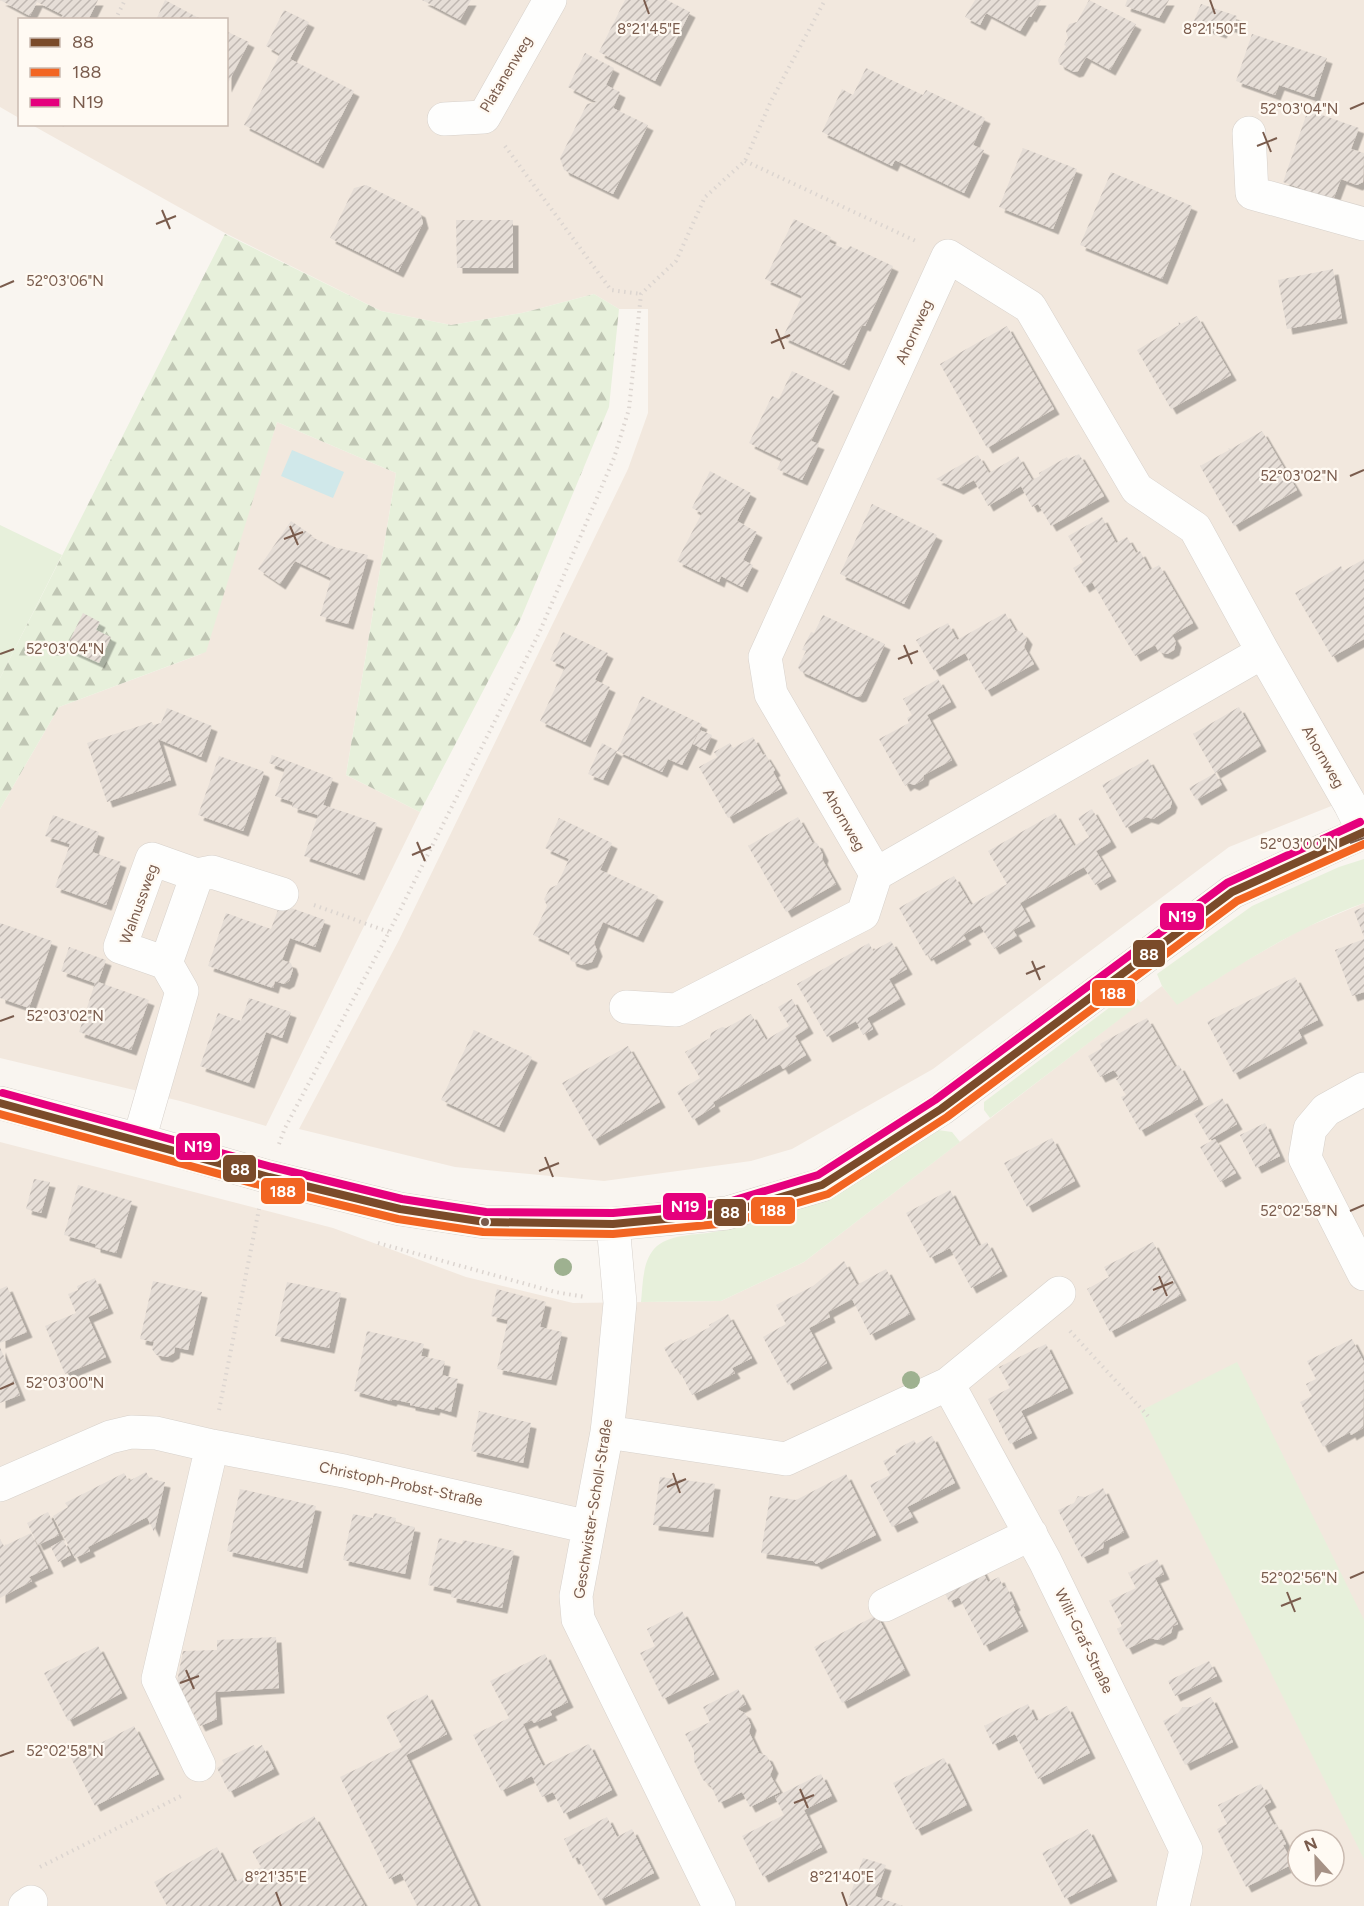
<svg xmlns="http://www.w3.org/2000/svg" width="1364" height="1906" font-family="Figtree,sans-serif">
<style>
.residential{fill:#f2e8de;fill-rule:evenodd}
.green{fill:#e7f0db}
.forest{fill:url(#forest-firs)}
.water{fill:#d0e8ea}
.building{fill:url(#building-hatch);filter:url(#shadow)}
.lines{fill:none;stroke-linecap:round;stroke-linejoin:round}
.minor-casing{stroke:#d7d1cb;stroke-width:34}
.path{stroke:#dcd5d0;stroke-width:4;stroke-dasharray:1.5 4.5;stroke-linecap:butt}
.minor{stroke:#fefefd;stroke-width:33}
.bus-1-casing{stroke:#fffaf3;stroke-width:12}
.bus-2-casing{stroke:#fffaf3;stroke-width:12}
.bus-3-casing{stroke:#fffaf3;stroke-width:12}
.bus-1{stroke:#7a4b2a;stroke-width:8}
.bus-2{stroke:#f26522;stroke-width:8}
.bus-3{stroke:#e5007d;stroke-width:8}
.tree{fill:#9eb190}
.ticks{fill:none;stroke:#7a5c4d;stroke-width:2}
.bus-dot{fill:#7a5c4d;stroke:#fffaf3;stroke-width:2}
.labels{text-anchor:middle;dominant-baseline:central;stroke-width:4.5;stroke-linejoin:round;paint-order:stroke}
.street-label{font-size:15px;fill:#7a5c4d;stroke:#fffaf3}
.ticks-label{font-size:15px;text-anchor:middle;fill:#7a5c4d;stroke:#fffaf3;stroke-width:4.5;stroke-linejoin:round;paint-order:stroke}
.line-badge{stroke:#fffaf3;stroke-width:2}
.badge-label{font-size:16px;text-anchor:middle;font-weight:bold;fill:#fff}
</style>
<defs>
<pattern id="forest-firs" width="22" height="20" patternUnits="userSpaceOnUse" patternTransform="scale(1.5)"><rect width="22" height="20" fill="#e7f0db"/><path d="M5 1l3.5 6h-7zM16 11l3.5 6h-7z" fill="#c0c6b4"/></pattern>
<pattern id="building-hatch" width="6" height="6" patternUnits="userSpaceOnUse" patternTransform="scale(1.5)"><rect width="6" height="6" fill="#e6ded7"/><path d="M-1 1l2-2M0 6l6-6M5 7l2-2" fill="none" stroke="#bfb7b1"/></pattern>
<filter id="shadow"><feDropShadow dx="5.5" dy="5.5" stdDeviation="0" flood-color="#0004"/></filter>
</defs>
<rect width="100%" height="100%" fill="#f9f5f0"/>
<!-- residential -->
<path class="residential" d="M0 0H1364V793L1229 847 933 1069 792 1149 751 1161 604 1181 455 1167 299 1129 399 940 628 469 648 413V309H619L594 294 522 313 451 325 381 311 225 233 32 125 226 124V20H20L19 118 0 107Z
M277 422 396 473 346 775 420 812 266 1126 180 1101 0 1058V809L59 707 201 654Z
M1364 903V1906H0V1142L333 1228 466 1277 573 1303 721 1301 804 1262 1162 986 1177 1004 1242 963 1302 929ZM1298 1840H1334V1876H1298Z"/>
<!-- green -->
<path class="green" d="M0 525 62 555 0 678Z
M1364 859V903C1297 927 1237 966 1177 1005L1162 986 1157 974 1252 906 1339 867Z
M1126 995 1135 996 1141 1003 990 1118 984 1110V1102Z
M938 1130 952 1132 960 1142 804 1262 721 1301 641 1302C643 1284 642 1259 657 1246 672 1234 696 1235 714 1232 735 1228 756 1222 776 1216 836 1198 887 1164 938 1130Z
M1237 1362 1364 1620V1859L1140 1411Z"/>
<!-- forest -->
<path class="forest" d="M225 234 381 311 451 325 522 313 594 294 619 309 609 407 521 618 420 812 346 775 396 473 277 422 206 652 59 707 0 809V678Z"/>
<!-- water -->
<path class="water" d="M292 450 344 472 333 498 281 476Z"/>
<!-- building -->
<path class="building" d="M0 0H98L88 20H60L63 15 37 2 30 16Z
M165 0 195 16 203 20H156Z
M422 0H471L460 20Z
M625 0H667L690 12 655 81 599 52Z
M975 0H1041L1031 17 1029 16 1020 31 986 13 980 25 965 17Z
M1089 0 1136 24 1110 70 1086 57 1078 71 1074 72 1059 64 1058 60 1066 46 1064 45 1068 38 1066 31 1069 24 1077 22Z
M1127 0H1169L1159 18 1125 6Z
M1201 4 1237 16 1233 28 1224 25 1221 33 1193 23Z
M284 10 309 22 290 59 354 91 318 163 244 125 280 54 266 46Z
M226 31 249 42 226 87Z
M1252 34 1327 58 1314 97 1279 85 1275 95 1236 81Z
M585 53 614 68 606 85 620 92 613 108 648 125 613 194 564 170 560 158 587 104 597 102 568 87Z
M866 68 923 95 926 90 985 118 973 145 984 150 964 193 895 160 892 166 822 132 842 89 853 95Z
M1308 110 1359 128 1351 149 1364 153 1363 182 1357 185 1341 179 1333 200 1283 182Z
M1023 148 1077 169 1053 229 999 207Z
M1111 172 1192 206 1162 279 1080 245Z
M366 185 420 212 423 223 398 272 330 238 354 188Z
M794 219 831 237 829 242 847 250 850 246 893 266 865 326 862 325 844 365 783 337 802 296 765 279Z
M456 220H513V268H457Z
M1333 269 1342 318 1287 329 1278 280Z
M1197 316 1231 375 1171 409 1137 350 1179 325 1178 321 1181 324Z
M1007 326 1054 409 987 448 940 364Z
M792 371 834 391 811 441 819 444 802 480 777 469 782 459 749 443 772 396 779 399Z
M1262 431 1297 490 1234 526 1200 466 1229 450 1228 448 1231 449Z
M1079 454 1104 496 1051 526 1038 504 1032 507 1021 486 988 506 974 480 958 489 936 479 978 455 989 473 1018 456 1032 480 1040 476 1039 473 1067 457 1068 459Z
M710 471 751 493 737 521 757 532 743 560 753 565 742 587 721 576 719 582 677 561 702 513 692 508Z
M872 504 937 535 904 604 840 574Z
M1102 517 1116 543 1127 537 1136 553 1140 551 1150 570 1159 565 1193 623 1172 635 1176 642 1174 650 1167 654 1159 652 1155 645 1135 656 1092 582 1084 587 1073 568 1083 562 1068 536Z
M291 521 313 536 311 537 339 549V548L368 555 348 624 320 616 331 578 295 561 280 584 258 569Z
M1364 559V639L1332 657 1295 593 1341 566 1343 571Z
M83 613 100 622 96 630 111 637 99 663 66 648Z
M1005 613 1015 630 1022 632 1027 639 1024 647 1034 664 986 691 965 653 934 671 916 640 948 623 957 640Z
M823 615 885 644 861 696 857 697 800 671 798 667 806 651 802 650 811 632 814 633Z
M563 632 608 653 595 680 610 687 585 742 540 721 565 667 550 660Z
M938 679 951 702 927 715 952 760 924 775 923 780 914 785 909 783 905 786 879 739 909 723 907 718 912 715 903 699Z
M642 696 702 724 682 765 668 759 662 772 617 751Z
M1239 707 1261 746 1215 773 1193 734Z
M167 708 212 726 201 757 158 739 171 780 107 802 87 743 152 722 153 725 161 723Z
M700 730 712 735 705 750 693 744Z
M753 737 763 755 765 754 775 770 773 772 782 788 728 818 699 767 717 757 714 752 730 743 733 748Z
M602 743 617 751 603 780 588 774Z
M272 755 333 778 323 805 377 823 359 875 304 856 318 815 292 807 293 802 275 796 285 769 269 763Z
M219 756 263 771 264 773 243 831 198 815Z
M1148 759 1172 802 1170 808 1153 819 1146 817 1126 828 1102 785Z
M1215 773 1222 785 1196 800 1189 788Z
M1092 809 1111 842 1096 851 1111 876 1095 885 1084 867 1020 903 1030 921 1013 930 1017 936 994 949 980 925 963 935 966 939 931 959 928 954 926 956 899 908 954 876 971 905 1007 884 988 851 1055 813 1074 846 1089 837 1078 818Z
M53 815 99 832 92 852 121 862 106 905 55 887 70 844 45 836Z
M798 817 812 842 817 843 823 855 822 859 836 884 786 912 748 846Z
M559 818 612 843 600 870 658 896 638 937 603 922 594 943 597 951 592 962 582 965 571 961 569 952 533 935 547 906 544 899 550 888 557 885 569 859 545 848Z
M280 904 325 920 315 947 290 938 282 960 291 963 293 969 289 981 284 984 275 981 273 988 208 966 226 913 271 929Z
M1364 907V937L1354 911Z
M0 923 52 941 29 1008 0 998Z
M1364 939V992L1352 996 1335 950Z
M891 941 907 969 889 979 900 999 867 1018 873 1029 863 1035 856 1021 827 1037 797 984 869 943 873 951Z
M69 947 106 960 98 982 149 1000 131 1050 79 1032 95 983 61 971Z
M1295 977 1318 1020 1298 1030 1302 1038 1234 1074 1207 1022Z
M249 998 291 1012 282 1038 266 1032 249 1083 200 1066 218 1013 241 1021Z
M792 999 808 1028 795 1036 806 1055 783 1069 780 1064 713 1102 715 1106 693 1120 677 1092 700 1078 685 1052 710 1038 711 1033 722 1027 726 1028 751 1014 766 1040 789 1026 778 1007Z
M1147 1018 1175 1067 1179 1065 1198 1099 1140 1131 1121 1097 1126 1095 1116 1079 1119 1077 1114 1070 1100 1077 1088 1056 1102 1048 1100 1044Z
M474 1030 532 1057 499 1127 441 1100Z
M628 1046 660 1102 594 1140 562 1083Z
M1222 1098 1237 1124 1209 1140 1194 1114Z
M1265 1123 1280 1156 1256 1168 1240 1135Z
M1052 1138 1075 1181 1027 1207 1004 1163Z
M1215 1139 1236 1173 1220 1182 1200 1147Z
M34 1179 50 1182 41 1213 26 1209Z
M78 1185 132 1201 116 1253 95 1247V1244L64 1235Z
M950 1190 979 1246 987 1242 1002 1271 971 1288 950 1248 930 1258 906 1213Z
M1153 1242 1181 1295 1110 1332 1087 1289 1109 1277 1104 1267Z
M844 1261 857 1285 886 1269 910 1314 870 1335 852 1299 828 1312 830 1317 809 1328 827 1363 788 1385 763 1337 786 1324 776 1305 813 1286Z
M95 1278 108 1308 88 1317 106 1357 65 1374 45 1326 76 1313 68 1294 78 1290 77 1286Z
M153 1281 202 1292 188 1350 175 1347 174 1353 167 1357 156 1355 152 1349 154 1342 140 1339Z
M287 1282 341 1293 329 1348 275 1336Z
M7 1286 27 1332 0 1343V1289Z
M497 1289 546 1302 540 1327 562 1332 551 1380 497 1369 508 1320 491 1316Z
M728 1314 752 1358 732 1368 735 1373 692 1395 678 1368 675 1369 664 1348 681 1339 683 1341 710 1327 709 1325Z
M367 1331 424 1344 421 1356 445 1361 442 1375 458 1379 451 1412 435 1407 434 1410 410 1405V1403L392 1399 391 1401 354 1391Z
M1352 1339 1364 1362 1363 1428 1351 1435 1350 1432 1323 1447 1300 1402 1312 1396 1306 1384 1316 1379 1307 1361Z
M1046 1344 1068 1388 1021 1411 1032 1433 1010 1444 988 1399 1010 1388 999 1367Z
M0 1347 20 1395 0 1403Z
M479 1411 531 1423 523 1463 471 1451Z
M932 1436 955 1483 907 1507 913 1517 892 1527 870 1485 890 1475 883 1461 897 1454 895 1450 914 1440 916 1444Z
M146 1472 150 1479 165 1482 154 1532 147 1517 88 1547 90 1551 75 1558 53 1516 68 1507 65 1503 124 1473 129 1481Z
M846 1474 876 1535 816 1564 813 1561 761 1553 770 1496 796 1500Z
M660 1477 715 1484 708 1532 653 1525Z
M1103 1488 1124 1532 1104 1542 1103 1548 1082 1558 1058 1510 1074 1503 1078 1496 1085 1497Z
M240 1489 316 1506 302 1568 227 1551Z
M48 1512 59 1535 38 1545 27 1523Z
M374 1513 396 1518 395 1523 415 1527 405 1574 343 1560 353 1514 373 1518Z
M31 1533 48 1568 29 1577 32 1581 0 1598V1539L4 1546Z
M439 1538 462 1544 463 1540 481 1544 482 1543 514 1551 502 1608 451 1597 452 1590 428 1585Z
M63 1540 71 1555 58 1562 51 1547Z
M1157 1559 1164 1574 1155 1578 1178 1624 1173 1626 1171 1633 1158 1640 1150 1638 1127 1649 1117 1629 1122 1626 1109 1601 1136 1588 1128 1573Z
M981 1568 988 1582 999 1577 1003 1587 1006 1586 1015 1605 1013 1606 1023 1626 984 1646 959 1597 949 1602 942 1587Z
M682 1611 714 1674 663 1699 640 1653 655 1646 647 1629Z
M877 1615 905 1670 842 1703 814 1647Z
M276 1637 279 1688 215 1692 217 1719 200 1726 177 1682 183 1651 217 1650V1640Z
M98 1646 122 1693 68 1721 44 1673Z
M545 1654 568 1702 550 1711 552 1715 534 1723 532 1720 523 1724 533 1746 543 1766 589 1744 612 1790 564 1814 553 1792 542 1797 532 1776 501 1791 473 1735 509 1718 490 1681Z
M1209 1661 1217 1676 1175 1696 1168 1681Z
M738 1689 746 1704 737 1709 745 1713 751 1725 749 1732 759 1753 767 1756 773 1768 770 1775 780 1792 750 1807 742 1792 719 1803 711 1786 703 1780 694 1761V1751L685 1734 710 1722 703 1707Z
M427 1694 447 1734 406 1755 478 1906H417L401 1873 389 1879 340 1777 402 1747 386 1716Z
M1211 1697 1233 1742 1185 1765 1163 1721 1178 1713 1183 1707H1191Z
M1028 1704 1036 1721 1067 1706 1090 1753 1038 1779 1015 1734 993 1745 984 1726Z
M134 1726 159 1774 95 1806 71 1758Z
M254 1745 255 1749 262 1745 274 1769 229 1792 217 1768 224 1764 222 1760Z
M944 1758 967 1805 916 1830 893 1783Z
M821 1774 832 1796 804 1810 822 1847 763 1877 742 1836 784 1815 775 1797Z
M1261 1784 1271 1802 1264 1806 1274 1825 1276 1824 1286 1844 1283 1845 1293 1864 1246 1887 1217 1829 1227 1824 1218 1805Z
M314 1816 365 1906H167L154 1882 217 1847 235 1882 261 1867 252 1851Z
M607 1817 617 1837 632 1829 654 1873 600 1900 578 1857 573 1859 564 1839Z
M1088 1829 1112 1876 1065 1899 1042 1853Z
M863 1858 886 1865 875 1896 903 1906H852L847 1904Z"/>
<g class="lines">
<!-- minor casing -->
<g class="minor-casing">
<path id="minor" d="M444 119 484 117 550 0
M1249 133 1252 193 1364 224
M1263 652 876 874 771 694 765 657 948 256 1030 307 1137 489 1195 528 1263 652 1350 804 1364 832
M197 875 212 872 282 894
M626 1007 676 1010 863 914 876 874
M1364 1089 1326 1110 1310 1129 1305 1158 1364 1274
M0 1103 139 1140 269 1177 400 1209 485 1222 613 1224 727 1213 822 1185 941 1109 1232 892 1364 832
M139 1140 182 991 166 963 120 947 152 859 197 875 166 963
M613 1224 620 1303 611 1397 607 1432 576 1596 578 1619 719 1906
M948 1384 1045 1561 1186 1850 1173 1906
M607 1432 786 1459 948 1384 1059 1293
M0 1485 110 1437 131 1432 156 1433 212 1446 344 1471 589 1527
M885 1605 1031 1534
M199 1765 158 1679 212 1446
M25 1906 31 1902"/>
</g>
<!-- path -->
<path class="path" d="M115 20 125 0
M62 126 63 124
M505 146 611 290 641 294
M745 161 918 242
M314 905 389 932
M279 1144 285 1128 389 932 540 631 614 458 629 409 641 294 676 261 705 197 745 161 771 101 825 0
M378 1243 555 1292 585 1297
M1070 1331 1148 1416
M219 1410 259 1209
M40 1867 183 1795"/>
<!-- minor -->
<use href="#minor" class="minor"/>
<!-- bus-1 casing -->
<g class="bus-1-casing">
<path id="bus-1" d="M0 1103 269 1177 400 1209 485 1222 613 1224 727 1213 822 1185 941 1109 1232 892 1364 832"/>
</g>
<!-- bus-2 casing -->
<g class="bus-2-casing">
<path id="bus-2" d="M0 1114 267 1187 398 1219 483 1232 613 1234 729 1223 828 1194 947 1117 1237 901 1364 844"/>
</g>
<!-- bus-3 casing -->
<g class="bus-3-casing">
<path id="bus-3" d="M3 1093 272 1167 402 1199 486 1212 613 1213 725 1203 818 1175 935 1100 1227 883 1360 822"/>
</g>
<!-- bus-1 -->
<use href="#bus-1" class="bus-1"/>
<!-- bus-2 -->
<use href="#bus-2" class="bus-2"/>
<!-- bus-3 -->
<use href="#bus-3" class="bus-3"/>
</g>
<!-- trees -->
<g class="tree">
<circle cx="563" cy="1267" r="9"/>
<circle cx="911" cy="1380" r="9"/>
</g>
<!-- ticks -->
<path class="ticks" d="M644 0 649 14M1210 0 1215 14M1350 109 1364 103M1263 132 1271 152M1257 146 1277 138M162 210 170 229M156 224 176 216M0 287 14 281M776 329 784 349M771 343 790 335M1350 476 1364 470M290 526 298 545M284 539 303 532M904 645 912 664M0 654 14 649M898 659 918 651M417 842 425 861M1350 843 1364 838M412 855 431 847M1032 961 1040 980M1026 974 1045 966M0 1021 14 1016M545 1157 553 1177M539 1171 559 1163M1350 1211 1364 1205M1159 1276 1167 1296M1153 1290 1173 1282M0 1389 14 1383M673 1473 680 1493M667 1487 686 1479M1350 1578 1364 1572M1287 1592 1295 1612M1281 1606 1301 1598M186 1670 194 1689M180 1683 199 1676M0 1756 14 1751M800 1789 808 1808M794 1803 814 1795M276 1892 281 1906M842 1892 847 1906"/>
<!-- markers -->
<circle class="bus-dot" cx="485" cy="1222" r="5"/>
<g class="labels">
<!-- street labels -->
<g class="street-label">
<text transform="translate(506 74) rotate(-59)">Platanenweg</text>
<text transform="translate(914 332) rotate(-66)">Ahornweg</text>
<text transform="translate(1323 757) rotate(60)">Ahornweg</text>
<text transform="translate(844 820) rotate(60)">Ahornweg</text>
<text transform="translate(139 904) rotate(-70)">Walnussweg</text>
<text transform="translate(401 1484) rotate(12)">Christoph-Probst-Straße</text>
<text transform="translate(593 1509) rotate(-81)">Geschwister-Scholl-Straße</text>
<text transform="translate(1084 1641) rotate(64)">Willi-Graf-Straße</text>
</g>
</g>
<g class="ticks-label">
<text x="649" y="34">8°21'45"E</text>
<text x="1215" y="34">8°21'50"E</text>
<text x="1299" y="114">52°03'04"N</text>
<text x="65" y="286">52°03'06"N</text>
<text x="1299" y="481">52°03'02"N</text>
<text x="65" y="654">52°03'04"N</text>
<text x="1299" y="849">52°03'00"N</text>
<text x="65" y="1021">52°03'02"N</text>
<text x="1299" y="1216">52°02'58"N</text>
<text x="65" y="1388">52°03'00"N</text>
<text x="1299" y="1583">52°02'56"N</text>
<text x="65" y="1756">52°02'58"N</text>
<text x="276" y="1882">8°21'35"E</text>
<text x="842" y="1882">8°21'40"E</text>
</g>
<g class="line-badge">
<rect x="1159" y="902" width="46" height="29" rx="6" fill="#e5007d"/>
<rect x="1132" y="939" width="34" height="29" rx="6" fill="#7a4b2a"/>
<rect x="1091" y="979" width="45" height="28" rx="6" fill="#f26522"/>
<rect x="175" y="1132" width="46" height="29" rx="6" fill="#e5007d"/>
<rect x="222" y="1154" width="35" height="29" rx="6" fill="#7a4b2a"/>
<rect x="260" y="1177" width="46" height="28" rx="6" fill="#f26522"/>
<rect x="662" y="1192" width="45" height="29" rx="6" fill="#e5007d"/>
<rect x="750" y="1196" width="46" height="29" rx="6" fill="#f26522"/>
<rect x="713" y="1198" width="34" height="29" rx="6" fill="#7a4b2a"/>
</g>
<g class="badge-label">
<text x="1182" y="922">N19</text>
<text x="1149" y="960">88</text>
<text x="1113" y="999">188</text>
<text x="198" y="1152">N19</text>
<text x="240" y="1175">88</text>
<text x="283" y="1197">188</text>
<text x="685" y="1212">N19</text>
<text x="773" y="1216">188</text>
<text x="730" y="1218">88</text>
</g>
<!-- legend -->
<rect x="18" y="18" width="210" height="108" fill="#fffaf3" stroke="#cabbb1" stroke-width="1.5"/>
<rect x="30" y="38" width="30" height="9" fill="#7a4b2a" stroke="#cabbb1" stroke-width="1.5"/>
<text x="72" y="48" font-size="18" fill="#7a5c4d">88</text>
<rect x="30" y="68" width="30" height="9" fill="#f26522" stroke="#cabbb1" stroke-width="1.5"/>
<text x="72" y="78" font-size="18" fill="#7a5c4d">188</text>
<rect x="30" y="98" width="30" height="9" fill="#e5007d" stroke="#cabbb1" stroke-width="1.5"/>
<text x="72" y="108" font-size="18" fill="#7a5c4d">N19</text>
<!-- north arrow -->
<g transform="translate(1316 1858) rotate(338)"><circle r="28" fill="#fffaf3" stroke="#cabbb1" stroke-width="1.5"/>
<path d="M0-4.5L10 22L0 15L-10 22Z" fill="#a69286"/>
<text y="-9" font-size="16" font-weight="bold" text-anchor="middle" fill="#7a5c4d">N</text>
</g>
</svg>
